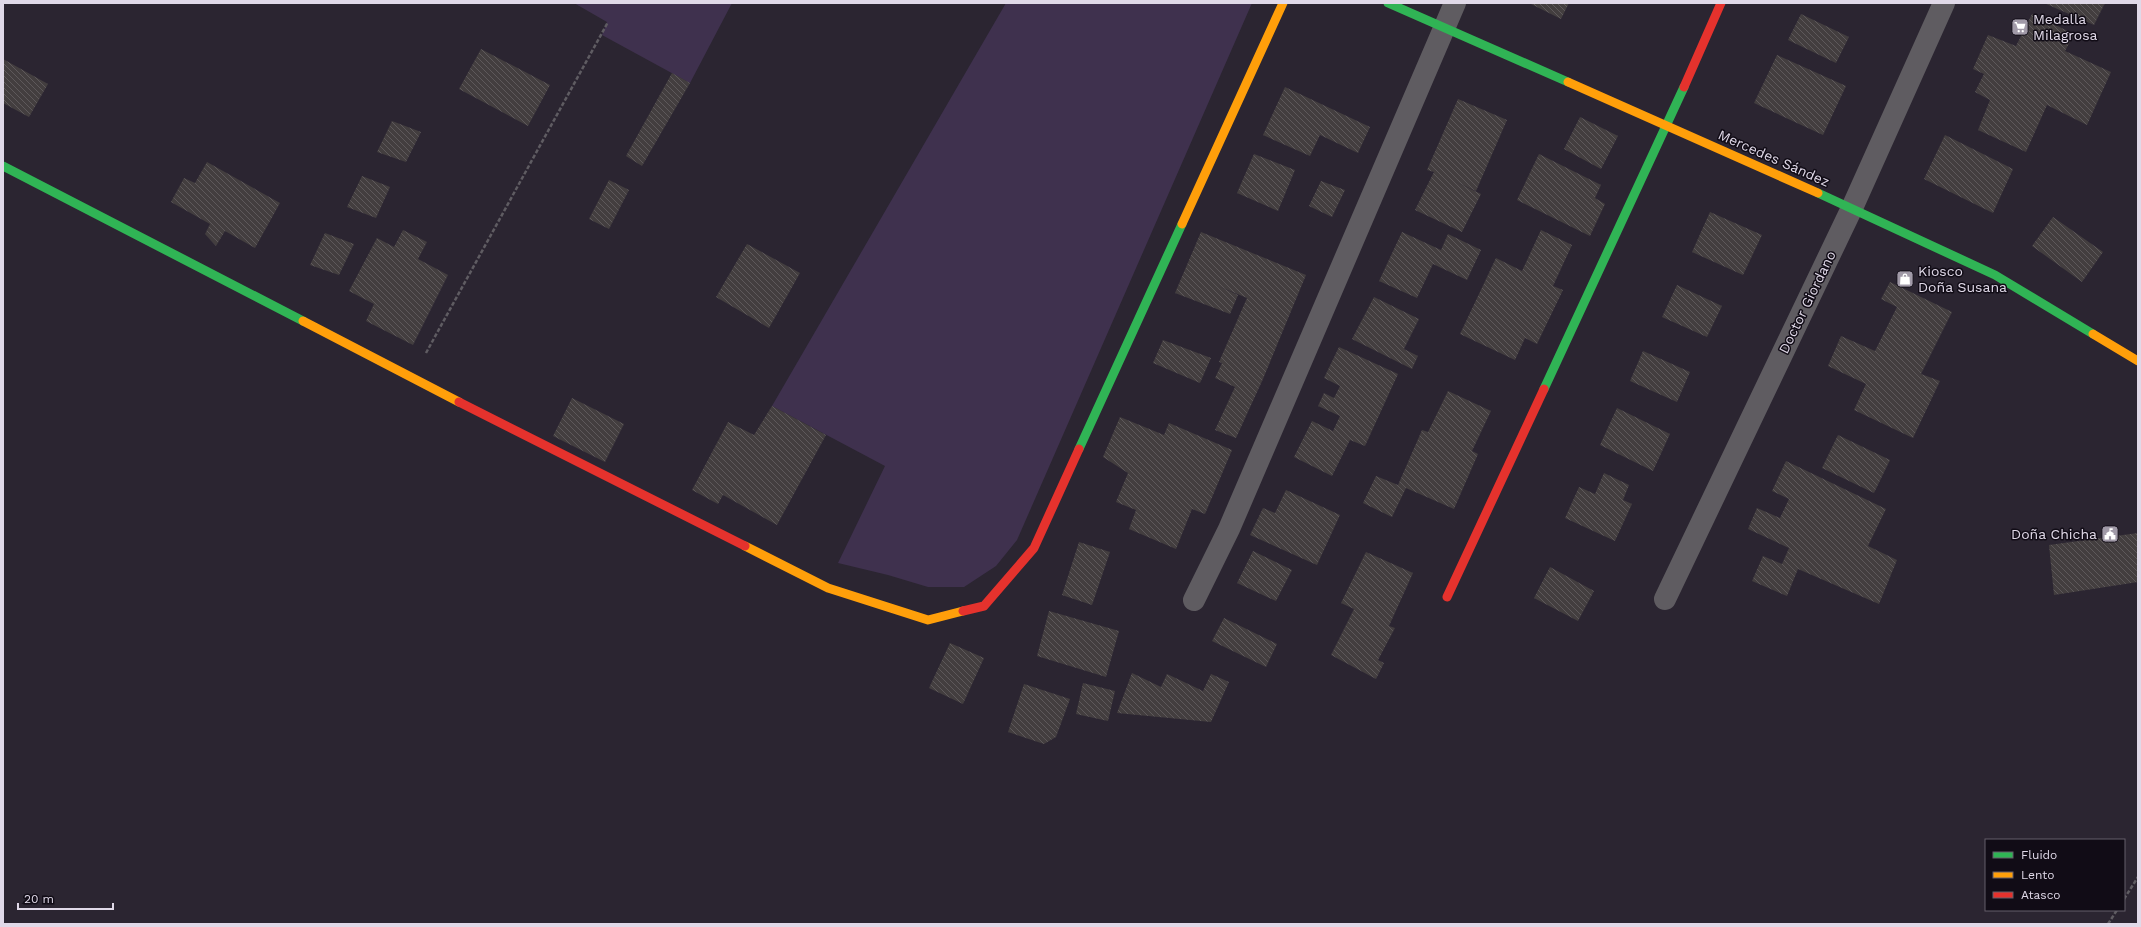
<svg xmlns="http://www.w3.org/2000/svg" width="2141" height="927" font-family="'Work Sans',sans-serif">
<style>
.grass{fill:#3f314e}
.building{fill:url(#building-back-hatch)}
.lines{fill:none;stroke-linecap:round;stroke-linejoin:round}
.path{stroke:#5f5c62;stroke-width:2.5;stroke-dasharray:4 2;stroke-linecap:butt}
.street{stroke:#5f5c61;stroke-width:22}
.fast{stroke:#30b455;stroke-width:9}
.slow{stroke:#ff9f0a;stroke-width:9}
.jam{stroke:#e5322d;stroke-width:9}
.labels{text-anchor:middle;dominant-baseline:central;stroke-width:3;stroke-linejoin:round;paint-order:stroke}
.poi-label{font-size:14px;fill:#e0d9e8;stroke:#110c16;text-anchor:start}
.street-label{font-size:14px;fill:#e0d9e8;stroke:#110c16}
</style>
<defs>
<pattern id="building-back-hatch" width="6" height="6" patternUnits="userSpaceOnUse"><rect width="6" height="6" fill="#433e3f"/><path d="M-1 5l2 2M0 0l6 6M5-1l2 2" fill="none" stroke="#5e595b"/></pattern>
</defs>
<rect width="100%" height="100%" fill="#2b2531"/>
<!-- grass -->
<path class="grass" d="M574 3H732L690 83 602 35 607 22Z
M1006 3H1252L1017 540 996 566 964 587H928L888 575 838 563 885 466 772 406Z"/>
<!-- building -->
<path class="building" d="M1529 3H1569L1561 19Z
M2044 3H2105L2094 25Z
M1801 14 1849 37 1836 63 1788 40Z
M2032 14 2074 34 2065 51 2111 72 2087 125 2047 105 2026 152 1978 130 1990 100 1975 92 1984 74 1973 69 1988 35 2016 46Z
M481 49 550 85 528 126 459 89Z
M1777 55 1846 86 1823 135 1754 103Z
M3 59 48 84 29 117 3 103Z
M672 73 690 83 642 166 626 156Z
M1285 87 1370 127 1358 153 1320 135 1310 156 1263 135Z
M1458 99 1507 120 1476 191 1454 181 1481 194 1462 232 1415 210 1434 172 1427 170Z
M1580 117 1618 136 1601 169 1564 149Z
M392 121 421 132 406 162 377 152Z
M1945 135 2013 169 1993 213 1924 179Z
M1254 154 1295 170 1278 211 1237 193Z
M1539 154 1601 185 1595 198 1605 204 1590 236 1517 200Z
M207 162 280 203 255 248 225 231 216 246 205 234 210 224 171 202 184 178 195 183Z
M362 176 390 187 376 218 347 207Z
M609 180 629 190 609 229 589 219Z
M1321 181 1345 190 1332 217 1309 206Z
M1710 212 1762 235 1743 275 1692 252Z
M2053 217 2103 252 2082 282 2032 246Z
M403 230 427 242 418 259 448 275 413 345 366 321 374 304 349 291 377 238 394 247Z
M1541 230 1572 245 1553 286 1563 290 1537 344 1525 338 1515 360 1460 334 1496 258 1522 271Z
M1201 232 1306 275 1263 379 1236 438 1215 430 1235 387 1215 378 1222 363 1219 362 1247 298 1218 286 1238 295 1230 314 1175 293Z
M1402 232 1441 250 1448 234 1481 250 1467 280 1433 264 1417 298 1379 281Z
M325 233 354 244 339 275 310 265Z
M747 244 800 273 769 328 716 297Z
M1890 282 1952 312 1921 374 1940 381 1913 438 1854 410 1866 384 1828 366 1841 336 1875 351 1897 307 1881 299Z
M1677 285 1722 306 1707 337 1662 317Z
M1374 297 1419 319 1404 349 1418 356 1412 369 1352 339Z
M1163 340 1211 358 1200 383 1153 363Z
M1339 347 1398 374 1365 446 1350 440 1332 476 1294 457 1312 421 1333 431 1340 416 1318 406 1324 393 1334 398 1340 386 1324 378Z
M1643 351 1690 372 1677 402 1630 381Z
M1448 391 1491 411 1472 451 1478 454 1454 509 1406 488 1392 517 1363 503 1376 476 1398 485 1422 430 1428 432Z
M572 398 624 424 605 462 553 436Z
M772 406 826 435 777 525 723 495 718 504 692 490 728 422 754 435Z
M1617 408 1670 434 1653 471 1600 445Z
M1120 417 1164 435 1169 423 1232 450 1205 514 1192 509 1176 549 1129 529 1136 510 1116 502 1128 473 1103 457Z
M1838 435 1890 460 1874 493 1822 468Z
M1786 461 1886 509 1868 546 1897 560 1879 604 1798 569 1787 596 1752 581 1763 556 1782 564 1789 548 1748 529 1757 508 1780 518 1789 499 1772 491Z
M1604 473 1629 485 1623 500 1632 504 1615 541 1565 518 1579 487 1595 494Z
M1286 490 1340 515 1317 565 1250 535 1263 508 1275 513Z
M2138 533V582L2054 595 2049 545Z
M1079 542 1110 552 1092 605 1062 595Z
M1253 551 1292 570 1276 601 1237 583Z
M1366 552 1413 573 1389 626 1395 628 1378 660 1384 663 1376 679 1331 655 1354 609 1341 603Z
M1550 567 1594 591 1578 621 1534 598Z
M1049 611 1119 631 1106 677 1037 656Z
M1224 618 1277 644 1266 667 1212 641Z
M950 643 984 658 963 704 929 688Z
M1132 673 1161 687 1167 674 1203 691 1211 674 1229 682 1211 722 1117 713Z
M1083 683 1115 691 1108 721 1076 714Z
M1024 684 1070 699 1056 737 1044 744 1008 732Z"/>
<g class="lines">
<!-- path -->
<path class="path" d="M426 353 608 22
M2124 899 2138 877
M2108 924 2117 910"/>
<!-- street -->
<path class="street" d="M1665 599 1852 208 1944 3
M1194 600 1229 529 1455 3"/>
<!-- fast -->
<path class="fast" d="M1388 3 1568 82
M3 166 303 321
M1818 193 1995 275 2093 334
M1544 389 1684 87
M1079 449 1182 224"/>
<!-- slow -->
<path class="slow" d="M1568 82 1818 193
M1182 224 1283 3
M303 321 459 402
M2093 334 2138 361
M745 546 828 588 928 620 963 611"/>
<!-- jam -->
<path class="jam" d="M1684 87 1721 3
M459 402 745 546
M1447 597 1544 389
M963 611 984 606 1034 548 1079 449"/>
</g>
<!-- icons -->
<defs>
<g id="supermarket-square" transform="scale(0.9)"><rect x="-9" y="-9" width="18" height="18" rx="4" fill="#a19aa8" stroke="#110c16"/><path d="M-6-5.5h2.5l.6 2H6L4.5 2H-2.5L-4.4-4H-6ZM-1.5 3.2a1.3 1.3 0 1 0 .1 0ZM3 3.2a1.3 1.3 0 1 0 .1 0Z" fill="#fff"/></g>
<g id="shop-square" transform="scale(0.9)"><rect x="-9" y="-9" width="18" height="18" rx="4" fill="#a19aa8" stroke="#110c16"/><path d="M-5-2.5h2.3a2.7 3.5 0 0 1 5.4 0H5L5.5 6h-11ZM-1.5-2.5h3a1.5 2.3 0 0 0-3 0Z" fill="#fff"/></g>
<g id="civic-square" transform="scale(0.9)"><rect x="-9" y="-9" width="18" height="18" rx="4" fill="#a19aa8" stroke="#110c16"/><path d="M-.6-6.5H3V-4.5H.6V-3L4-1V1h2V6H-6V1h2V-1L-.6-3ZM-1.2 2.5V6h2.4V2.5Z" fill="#fff"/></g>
</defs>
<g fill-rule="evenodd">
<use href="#supermarket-square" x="2020" y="27"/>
<use href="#shop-square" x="1905" y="279"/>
<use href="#civic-square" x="2110" y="534"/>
</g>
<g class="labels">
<!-- poi labels -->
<g class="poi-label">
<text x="2033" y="19">Medalla<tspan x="2033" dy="16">Milagrosa</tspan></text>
<text x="1918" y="271">Kiosco<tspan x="1918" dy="16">Doña Susana</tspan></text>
<text x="2097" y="534" text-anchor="end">Doña Chicha</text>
</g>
<!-- street labels -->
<g class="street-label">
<text transform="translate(1774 158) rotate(24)">Mercedes Sández</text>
<text transform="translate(1807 302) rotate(-64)">Doctor Giordano</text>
</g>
</g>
<!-- border -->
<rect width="2141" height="927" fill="none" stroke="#e0d9e8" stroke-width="8"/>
<!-- legend -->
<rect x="1985" y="839" width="140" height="72" fill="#110c16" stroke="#645e6a"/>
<rect x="1993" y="852" width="20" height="6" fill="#30b455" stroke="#645e6a"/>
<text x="2021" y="859" font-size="12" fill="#e0d9e8">Fluido</text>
<rect x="1993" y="872" width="20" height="6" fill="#ff9f0a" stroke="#645e6a"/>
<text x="2021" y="879" font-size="12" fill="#e0d9e8">Lento</text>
<rect x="1993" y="892" width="20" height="6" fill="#e5322d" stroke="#645e6a"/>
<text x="2021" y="899" font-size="12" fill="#e0d9e8">Atasco</text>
<!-- scale -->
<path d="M18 903v6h95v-6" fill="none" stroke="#e0d9e8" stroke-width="2"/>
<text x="24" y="903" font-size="12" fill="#e0d9e8" stroke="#110c16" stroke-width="3" paint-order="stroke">20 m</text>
</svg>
